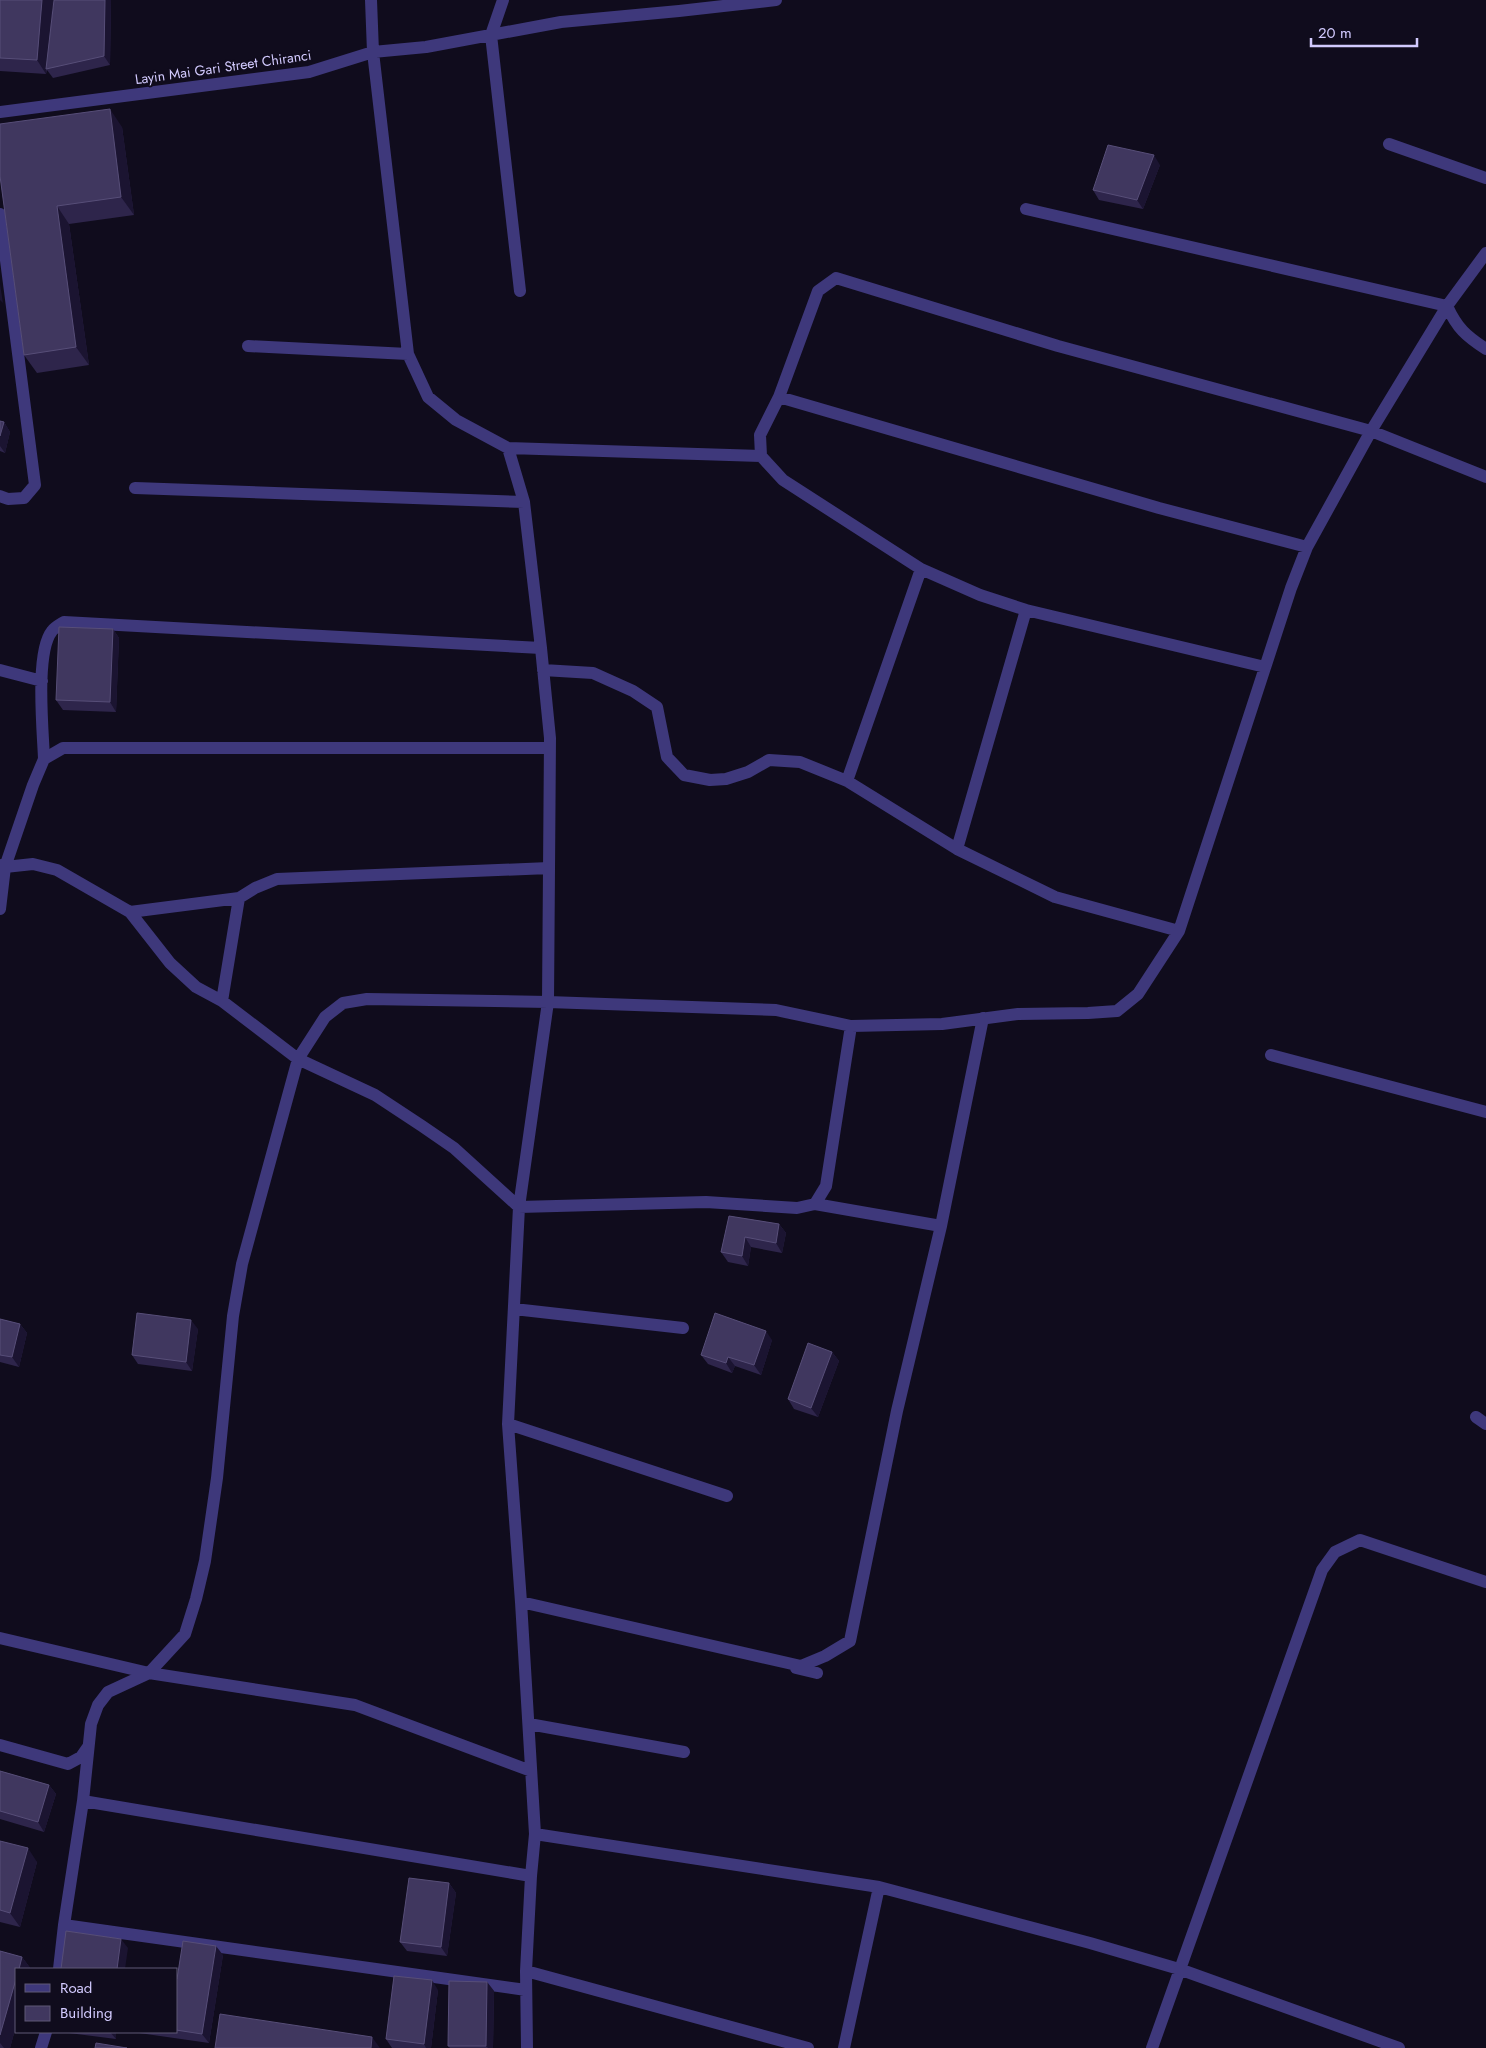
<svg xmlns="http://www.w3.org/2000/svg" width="1486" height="2048" font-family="Jost,sans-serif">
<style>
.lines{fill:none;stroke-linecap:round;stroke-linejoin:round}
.street{stroke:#3e387b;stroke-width:12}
.wall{fill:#2e254b}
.shaded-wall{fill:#1b1431}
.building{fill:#40375f;stroke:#574e78}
.labels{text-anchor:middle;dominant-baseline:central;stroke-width:4;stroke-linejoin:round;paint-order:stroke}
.street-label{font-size:14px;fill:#d2cafe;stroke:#100c1d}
</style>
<rect width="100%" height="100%" fill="#100c1d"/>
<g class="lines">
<!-- street -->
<path class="street" d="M371 0 373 52 408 354 428 397 456 420 508 448 524 502 541 648 550 738 548 1002 519 1207 508 1424 521 1602 535 1834 531 1876 526 1971 527 2048
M503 0 491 35 520 291
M0 112 309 72 373 52 426 47 561 22 679 11 776 0
M1389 144 1486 178
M1026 209 1447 306C1457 328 1466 336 1486 349
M0 214 35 485 24 498 8 499 0 496
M248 346 408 354
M779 397 818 291 836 278 1058 346 1371 431 1486 477
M508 448 761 456
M135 488 524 502
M1265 667 1026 610 980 595 921 569 783 480 761 456 760 435 779 397 1159 508 1307 547
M0 670 42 681
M543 670 593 673 633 691 657 707 667 757 684 775 710 780 726 779 748 772 769 760 800 762 847 781 957 849 1055 897 1179 931
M44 759C43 731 35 652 52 631 55 627 61 624 64 622L541 648
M847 781 921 569
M957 849 1026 610
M0 865 5 867 33 864 57 870 130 912 170 963 196 987 222 1001 298 1059 375 1095 422 1126 454 1148 519 1207 706 1202 797 1208 815 1204 826 1186 851 1026
M0 909 5 867 33 785 44 759 63 748H549
M130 912 239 898 255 888 277 879 549 868
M222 1001 239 898
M1271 1055 1486 1112
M815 1204 941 1226
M514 1309 683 1328
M1476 1417 1486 1424
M508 1424 727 1496
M521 1602 801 1666 825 1656 850 1641 897 1411 941 1226 983 1018
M0 1638 149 1673 355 1705 531 1771
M796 1668 817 1673
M529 1724 684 1752
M0 1745 68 1764 81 1757 88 1747
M83 1801 531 1876
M535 1834 879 1887 1090 1943 1179 1969 1399 2048
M64 1925 526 1990
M59 1969 64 1925 83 1801 91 1724 98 1705 108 1692 149 1673 185 1634 196 1599 205 1561 217 1478 233 1316 242 1264 298 1059 325 1017 343 1003 367 999 548 1002 776 1010 851 1026 942 1024 1018 1014 1088 1013 1117 1011 1138 994 1179 931 1291 588 1307 547 1371 431 1447 306 1486 253
M526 1971 808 2048
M41 2048 46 2032
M844 2048 879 1887
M1152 2048 1322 1570 1335 1552 1360 1540 1486 1582"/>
</g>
<!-- wall -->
<path class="wall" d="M0 0H53L50 38 111 0 110 65 53 78 47 70 46 74 0 71Z
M122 127 134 215 69 224 89 365 37 373 24 355 0 176Z
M1160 165 1143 209 1099 200 1093 190Z
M0 421 4 422 10 432 5 453 0 451Z
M113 629 119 638 116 712 63 710 56 700Z
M729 1216 779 1224 786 1233 782 1253 751 1247 748 1266 728 1262 721 1252Z
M0 1319 20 1324 27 1333 19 1367 0 1362Z
M198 1329 192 1371 138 1364 132 1355Z
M772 1340 761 1375 735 1366 732 1373 708 1364 701 1355Z
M832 1352 839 1361 818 1417 794 1409 788 1399Z
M0 1771 49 1785 56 1794 44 1832 0 1819Z
M0 1841 37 1862 20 1927 0 1922Z
M449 1883 456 1893 447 1956 407 1951 400 1942Z
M0 1951 22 1957 31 1969H16V2026L10 2048H0Z
M223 1955 209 2043 139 2033 138 2032H176V1979Z
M487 1982 494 1991 493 2048H450L448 2046Z
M438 1990 431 2048H392L386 2039Z
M61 2032H116V2039Z"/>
<!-- shaded-wall -->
<path class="shaded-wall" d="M42 0H53L46 74 37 60Z
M105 0H111L110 65 104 56Z
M110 109 122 127 134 215 121 197Z
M1154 155 1160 165 1143 209 1137 200Z
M57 206 69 224 89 365 76 347Z
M0 284 3 303 0 300Z
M4 422 10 432 5 453 0 446V436Z
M113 629 119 638 116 712 110 702Z
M779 1224 786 1233 782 1253 776 1243Z
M745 1237 751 1247 748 1266 742 1256Z
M191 1320 198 1329 192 1371 186 1362Z
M20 1324 27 1333 19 1367 12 1357Z
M766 1331 772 1340 761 1375 754 1365Z
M832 1352 839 1361 818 1417 811 1408Z
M728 1357 735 1366 732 1373 726 1363Z
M49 1785 56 1794 44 1832 38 1822Z
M28 1848 37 1862 20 1927 10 1913Z
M449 1883 456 1893 447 1956 441 1947Z
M121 1939 128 1948 125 1969H117Z
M216 1946 223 1955 209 2043 202 2034Z
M22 1957 31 1969H19Z
M16 1979V2026L10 2048H4L0 2043V2035Z
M432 1980 438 1990 431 2048H426L424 2044Z
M487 1982 494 1991 493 2048H488L486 2046Z
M110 2032H116V2039Z
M372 2037 380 2048H371Z"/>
<!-- building -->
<path class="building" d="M0 0H42L37 60 0 58Z
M54 0H105L104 56 46 69Z
M110 109 121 197 57 206 76 347 24 355 0 176V124Z
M1108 145 1154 155 1137 200 1093 190Z
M0 421 4 422 0 436Z
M59 627 113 629 110 702 56 700Z
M729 1216 779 1224 776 1243 745 1237 742 1256 721 1252Z
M137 1313 191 1320 186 1362 132 1355Z
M715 1313 766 1331 754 1365 728 1357 726 1363 701 1355Z
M0 1319 20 1324 12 1357 0 1355Z
M808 1343 832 1352 811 1408 788 1399Z
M0 1771 49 1785 38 1822 0 1811Z
M0 1841 28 1848 10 1913 0 1910Z
M409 1878 449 1883 441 1947 400 1942Z
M66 1931 121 1939 117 1969H61Z
M183 1941 216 1946 202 2034 176 2030V1979H177Z
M0 1951 22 1957 19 1969H16V1979L0 2035Z
M394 1976 432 1980 424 2044 386 2039Z
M449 1981 487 1982 486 2046H448Z
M220 2014 372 2037 371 2048H215Z
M96 2043 127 2048H95Z"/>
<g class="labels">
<!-- street labels -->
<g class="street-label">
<text transform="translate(223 67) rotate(-8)">Layin Mai Gari Street Chiranci</text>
</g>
</g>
<!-- legend -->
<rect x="15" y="1968" width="162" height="65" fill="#100c1d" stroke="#5e5877"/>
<rect x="25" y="1984" width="25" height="8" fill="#3e387b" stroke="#5e5877"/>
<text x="60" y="1993" font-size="15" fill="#d2cafe">Road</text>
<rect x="25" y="2006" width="25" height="15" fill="#40375f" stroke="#5e5877"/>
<text x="60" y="2018" font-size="15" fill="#d2cafe">Building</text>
<!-- scale -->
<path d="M1311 38v8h106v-8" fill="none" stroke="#d2cafe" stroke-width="2.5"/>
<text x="1318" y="38" font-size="15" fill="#d2cafe" stroke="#100c1d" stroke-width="4" paint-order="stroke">20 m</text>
</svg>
